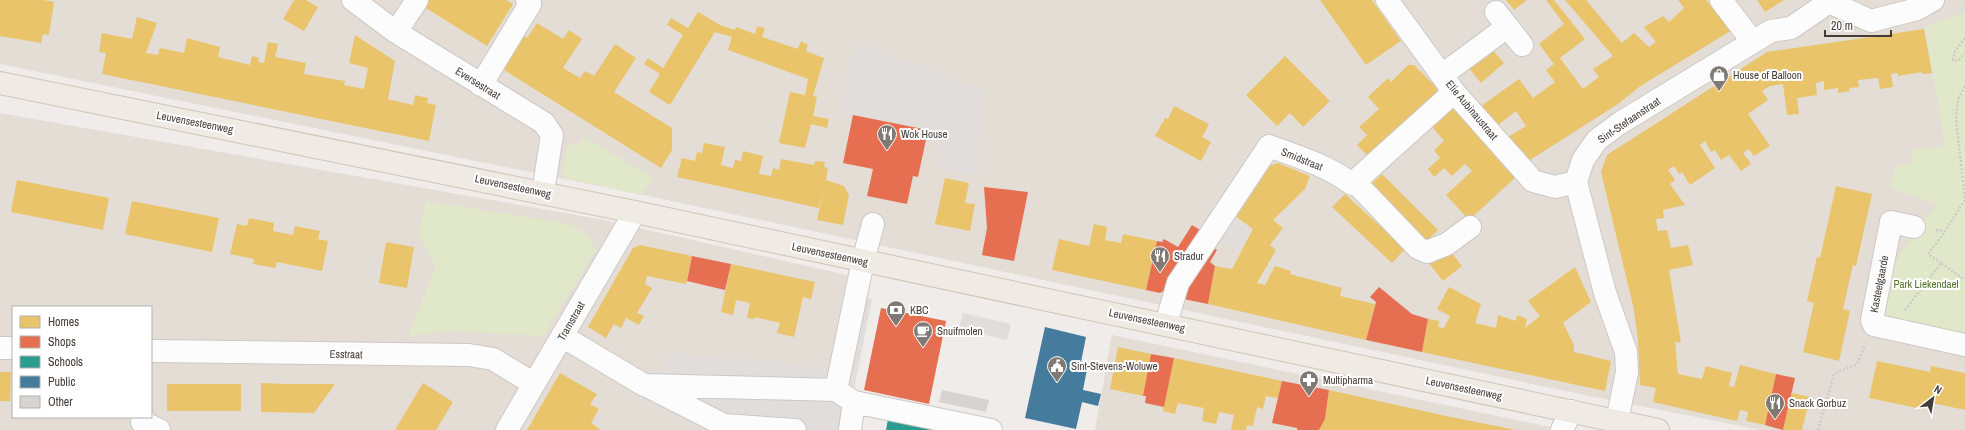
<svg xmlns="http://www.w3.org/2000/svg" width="1965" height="430" font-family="'Archivo Narrow',sans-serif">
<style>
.residential{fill:#e3ddd6;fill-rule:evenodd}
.green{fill:#e1e8ca}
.parking{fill:#e0ddda}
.homes{fill:#e9c46a}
.shops{fill:#e76f51}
.schools{fill:#2a9d8f}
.public{fill:#457b9d}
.building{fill:#d7d3d0}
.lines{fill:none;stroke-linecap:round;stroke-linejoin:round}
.minor-casing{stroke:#ccc8c5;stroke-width:24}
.major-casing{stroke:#d0c4b8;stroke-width:24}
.path{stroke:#cdcac7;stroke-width:2.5;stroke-dasharray:2 2;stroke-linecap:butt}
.minor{stroke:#fdfcfc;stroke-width:22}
.major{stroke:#f0eae4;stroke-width:22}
.labels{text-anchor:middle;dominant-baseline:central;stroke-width:4;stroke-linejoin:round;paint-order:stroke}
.poi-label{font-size:11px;fill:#443c36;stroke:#fff;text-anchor:start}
.street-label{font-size:11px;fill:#443c36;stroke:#fff}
.park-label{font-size:11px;fill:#53722d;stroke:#fff}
</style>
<rect width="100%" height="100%" fill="#efece9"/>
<!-- residential -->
<path class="residential" d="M0 0H1965V430H1761L1575 393 643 195 0 64Z
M0 113 599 219 847 275 831 368 721 430H0ZM13 307H151V417H13Z
M1112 335 1550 427 1549 430H1095Z"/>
<!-- green -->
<path class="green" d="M1965 13V334L1884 315 1880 305 1888 271 1937 204 1890 188 1895 167 1912 163 1911 150 1945 146 1925 26Z
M585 137 653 178 641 195 565 178 562 172 568 144 578 146Z
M426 201 570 224 589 237 596 250 543 336 451 331 408 336 436 266 418 233Z"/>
<!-- parking -->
<path class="parking" d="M854 43 986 91 976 176 934 166 939 138 928 130 853 115 839 117Z
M1230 215 1248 230 1237 248 1214 238Z
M863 297 872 299 846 430H721L653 399 669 353 831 368Z
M963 313 1011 324 1007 340 959 329Z"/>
<!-- homes -->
<path class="homes" d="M0 0H43L54 2 49 35 43 34 41 43 0 36Z
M294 0H306L318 7 304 31 283 19Z
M424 0H506L513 4 487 46 421 5Z
M1320 0H1372L1401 41 1366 65Z
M1506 0H1527L1514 10Z
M1546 0H1554L1585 39 1560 58 1583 89 1599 77 1593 69 1613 56 1565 0H1586L1622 43 1634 33 1649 47 1656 42 1644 27 1663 16 1669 22 1684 8 1678 0H1706L1732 30 1639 87 1618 104 1530 160 1508 137 1526 126 1516 111 1498 125 1481 106 1519 79 1533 98 1555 82 1546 70 1554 64 1539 44 1564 24Z
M1757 0H1784L1765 12Z
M698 12 720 25 735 30 736 27 755 34 757 26 765 28 762 37 798 49 801 41 804 43 808 44 806 51 824 58 813 96 817 97 813 116 829 119 827 128 811 124 805 148 779 143 790 92 805 95 808 79 728 50 732 37 715 32 670 105 649 92 660 74 644 64 648 58 663 68 683 35 667 25 671 18 688 28Z
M137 17 157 23 146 53 158 55 160 48 184 53 187 38 220 47 218 57 250 65 252 56 259 58 258 62 264 63 268 42 278 44 275 57 306 63 304 74 345 81 344 85 364 89 368 68 349 63 355 35 395 61 388 99 413 105 415 95 428 98 427 103 436 105 429 141 102 74 106 53 99 52 102 33 132 39Z
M537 23 563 39 569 30 582 39 563 68 580 78 585 71 594 76 615 44 636 58 614 92 672 128V150L661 168 499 67 520 33 527 38Z
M1924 29 1932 73 1922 74V72L1898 76V73L1891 74 1893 87 1880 89 1878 78 1858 80 1859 87 1849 88 1850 91 1838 93V88L1824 90V81L1816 83 1817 95 1797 98 1799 114 1787 115 1783 84 1770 86 1762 91 1768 100 1748 114 1770 146 1754 156 1749 149 1743 153 1751 164 1741 171 1729 155 1721 160 1715 150 1711 152 1705 141 1700 145 1715 168 1690 185 1682 172 1679 174 1674 166 1668 170 1675 180 1670 184 1685 205 1663 210 1664 218 1656 219 1658 231 1667 230 1671 248 1688 245 1693 265 1669 270 1681 343 1675 342 1678 374 1702 379 1706 366 1732 373 1729 386 1734 387 1740 365 1776 374 1765 425 1746 421 1748 412 1740 410 1737 421 1653 402 1656 388 1640 385 1638 340 1634 310 1601 172 1607 155 1767 52Z
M1489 46 1504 63 1481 83 1467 66Z
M1285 56 1330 101 1303 127 1290 113 1277 126 1246 95Z
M1408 65H1414L1437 88 1436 93 1368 156 1357 145 1367 135 1359 127 1379 109 1368 97 1388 78 1391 82Z
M1174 106 1209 124 1202 137 1211 142 1201 161 1155 136 1165 118 1168 119Z
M1451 106 1516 177 1469 220 1446 195 1472 171 1465 164 1452 176 1444 168 1434 177 1428 169 1440 158 1434 150 1444 141 1430 124Z
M704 143 725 147 721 165 733 168 735 160 741 161 743 151 763 156 759 174 771 176 773 168 779 170 781 159 814 165 815 161 825 162 824 167 828 168 826 180 844 186 849 195 843 225 817 220 825 183 819 208 677 177 682 158 695 161 697 152 702 153Z
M1278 163 1310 176 1305 189 1273 220 1283 228 1270 245 1276 250 1257 283 1265 285 1275 266 1291 271 1290 274 1342 288 1340 296 1375 304 1366 340 1208 304 1215 266 1232 269 1253 229 1231 213 1271 165Z
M1382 174 1438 230 1427 241 1371 184Z
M945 178 969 183 965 203 975 204 970 231 935 224Z
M17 180 109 198 103 230 11 212Z
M1836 186 1872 194 1856 266 1853 265 1843 309 1850 311 1839 361 1803 352 1814 303 1807 301 1817 257 1820 258Z
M1345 194 1405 249 1392 263 1332 207Z
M132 201 219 218 212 252 125 234Z
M249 218 274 223 273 231 293 235 295 226 320 231 318 239 328 241 322 271 277 262 275 268 253 264 254 259 230 254 237 224 247 226Z
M1094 224 1107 227 1105 240 1121 243 1123 234 1157 241 1146 290 1052 270 1059 239 1089 246Z
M386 242 414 247 407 288 379 283Z
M640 245 692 256 686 284 647 276 645 284 652 288 637 313 644 316 639 325 626 318 621 328 614 324 606 338 588 327 633 248Z
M1447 247 1462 266 1443 281 1428 262Z
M731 264 815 282 811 299 803 297 794 337 777 333 780 323 755 317V319L747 318 750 303 736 300 733 315 721 312Z
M1575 267 1591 302 1563 323 1574 345V352L1611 361 1605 391 1422 352 1428 319 1439 321 1438 327 1444 328 1450 316 1437 309 1449 287 1481 304 1475 323 1496 328 1498 315 1516 321 1517 315 1527 319 1525 328 1540 316 1528 301Z
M1118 347 1151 354 1143 396 1110 389Z
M1174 358 1282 381 1278 398 1266 396 1263 409 1257 407 1253 426 1247 425 1246 430H1231L1234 415 1219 412 1216 424 1202 421 1204 408 1178 403 1175 414 1163 411Z
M1877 361 1930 372 1931 366 1965 373V410L1923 401 1922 409 1869 398Z
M0 372H11L10 401H0Z
M560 373 597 394 590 404 599 409 591 423 600 429 599 430H527Z
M261 383 288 384H335L314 413 261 412Z
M423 383 453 402 436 430H395Z
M167 384H241V411H167Z
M1329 390 1446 416 1516 430H1319L1325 419Z
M1792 393 1810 397 1802 430H1783Z"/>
<!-- shops -->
<path class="shops" d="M853 115 928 130 918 177 913 176 907 204 867 196 873 169 843 163Z
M984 187 1028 192 1014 261 982 255 987 228Z
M1192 225 1205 233 1166 290 1160 293 1146 290 1157 241 1162 242 1164 239 1178 247Z
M1209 244 1217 250 1210 262 1215 266 1208 304 1183 299 1190 273Z
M692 256 731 264 725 290 687 281Z
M1379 287 1412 314 1428 319 1422 352 1366 340 1376 302 1370 297Z
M881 308 946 321 929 404 864 390Z
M1151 354 1174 358 1164 407 1145 403 1146 396H1143Z
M1776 374 1795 378 1783 430 1765 425Z
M1282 381 1329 390 1325 419 1319 430H1297V428L1272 423Z"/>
<!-- schools -->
<path class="schools" d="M888 419 939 430H886Z"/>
<!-- public -->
<path class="public" d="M1045 327 1086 337 1081 362 1088 364 1083 390 1101 394 1098 406 1082 402 1076 429 1025 418Z"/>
<!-- building -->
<path class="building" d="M942 390 989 400 986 412 939 402Z"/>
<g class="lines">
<!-- minor casing -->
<g class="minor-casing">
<path id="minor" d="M353 0 396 32 544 123 552 135 543 192
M1387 0 1454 92 1533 181 1555 187 1576 182
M1721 0 1753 42
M1829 2 1871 21 1917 9 1933 0
M1496 12 1522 45
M396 32 417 0
M1442 75 1507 27
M481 85 530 4 527 0
M1355 182 1418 248 1427 252 1447 244 1470 227
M1914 227 1891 222 1872 320 1874 325 1965 345
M1166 324 1178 283 1269 146C1297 156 1328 166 1352 184L1454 92
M562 336 644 385 836 390 854 402 991 430
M0 348H13
M151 351 469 355 493 359 534 384
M649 387 724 425 795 430
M836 390 863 261 873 224
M143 417 142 422 159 430
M1617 421 1627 372 1626 352 1605 293 1576 182 1583 160 1597 140 1620 123 1771 31 1791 28 1832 0
M507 430 635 212
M850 430 854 402
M1562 430 1571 411"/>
</g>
<!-- major casing -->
<g class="major-casing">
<path id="major" d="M0 83 635 212 1658 430"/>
</g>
<!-- path -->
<path class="path" d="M1965 38 1955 51 1953 60 1958 61 1965 53
M1936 230 1945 231 1965 200 1956 119 1958 99 1965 86
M1941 263 1928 254 1945 232
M1905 310 1941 263 1965 280
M1818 430 1834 374 1857 364 1865 345"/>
<!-- minor -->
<use href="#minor" class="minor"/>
<!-- major -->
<use href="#major" class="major"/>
</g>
<!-- icons -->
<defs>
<g id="shop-pin" transform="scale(1)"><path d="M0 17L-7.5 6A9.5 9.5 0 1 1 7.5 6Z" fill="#807a75" stroke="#fff"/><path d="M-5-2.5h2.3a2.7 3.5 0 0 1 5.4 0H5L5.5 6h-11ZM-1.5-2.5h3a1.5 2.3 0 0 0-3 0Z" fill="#fff"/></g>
<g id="restaurant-pin" transform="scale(1)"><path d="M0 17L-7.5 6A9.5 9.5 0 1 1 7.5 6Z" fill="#807a75" stroke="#fff"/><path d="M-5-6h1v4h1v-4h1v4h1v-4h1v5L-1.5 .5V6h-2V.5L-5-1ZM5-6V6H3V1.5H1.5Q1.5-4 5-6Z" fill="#fff"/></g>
<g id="bank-pin" transform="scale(1)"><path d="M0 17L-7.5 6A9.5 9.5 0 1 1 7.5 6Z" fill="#807a75" stroke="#fff"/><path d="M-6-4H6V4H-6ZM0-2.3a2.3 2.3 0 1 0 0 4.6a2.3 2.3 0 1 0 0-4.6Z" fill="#fff"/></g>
<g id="cafe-pin" transform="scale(1)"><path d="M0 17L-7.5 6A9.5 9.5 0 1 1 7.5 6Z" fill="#807a75" stroke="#fff"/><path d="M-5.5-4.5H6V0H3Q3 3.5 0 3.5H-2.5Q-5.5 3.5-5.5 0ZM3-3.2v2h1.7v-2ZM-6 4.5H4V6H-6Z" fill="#fff"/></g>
<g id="civic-pin" transform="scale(1)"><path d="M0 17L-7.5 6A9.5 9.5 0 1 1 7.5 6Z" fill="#807a75" stroke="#fff"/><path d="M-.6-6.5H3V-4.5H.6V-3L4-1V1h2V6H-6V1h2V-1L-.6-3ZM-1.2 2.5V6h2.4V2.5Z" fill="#fff"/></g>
<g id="pharmacy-pin" transform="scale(1)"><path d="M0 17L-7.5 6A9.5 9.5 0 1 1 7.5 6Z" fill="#807a75" stroke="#fff"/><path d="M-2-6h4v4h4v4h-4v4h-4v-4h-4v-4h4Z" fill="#fff"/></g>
</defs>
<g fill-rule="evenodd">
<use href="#shop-pin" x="1719" y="75"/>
<use href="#restaurant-pin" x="887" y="134"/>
<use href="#restaurant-pin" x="1160" y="256"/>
<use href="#bank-pin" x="896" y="310"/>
<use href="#cafe-pin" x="923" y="331"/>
<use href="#civic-pin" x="1057" y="366"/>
<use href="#pharmacy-pin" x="1309" y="380"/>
<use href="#restaurant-pin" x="1775" y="403"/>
</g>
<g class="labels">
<!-- poi labels -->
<g class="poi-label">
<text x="1733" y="75">House of Balloon</text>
<text x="901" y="134">Wok House</text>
<text x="1174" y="256">Stradur</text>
<text x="910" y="310">KBC</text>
<text x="937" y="331">Snuifmolen</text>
<text x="1071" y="366">Sint-Stevens-Woluwe</text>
<text x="1323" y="380">Multipharma</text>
<text x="1789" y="403">Snack Gorbuz</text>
</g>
<!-- street labels -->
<g class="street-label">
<text transform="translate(478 83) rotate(32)">Eversestraat</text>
<text transform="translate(1472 110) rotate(50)">Elie Aubinaustraat</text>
<text transform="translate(1629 120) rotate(-34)">Sint-Stefaanstraat</text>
<text transform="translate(195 122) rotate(11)">Leuvensesteenweg</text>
<text transform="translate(1302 159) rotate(22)">Smidstraat</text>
<text transform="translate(513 186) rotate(12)">Leuvensesteenweg</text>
<text transform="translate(830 254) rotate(12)">Leuvensesteenweg</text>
<text transform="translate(1879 284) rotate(-79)">Kasteelgaarde</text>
<text transform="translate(1147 320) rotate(12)">Leuvensesteenweg</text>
<text transform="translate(571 321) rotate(-60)">Tramstraat</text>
<text transform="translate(346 354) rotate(1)">Esstraat</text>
<text transform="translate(1464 388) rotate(12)">Leuvensesteenweg</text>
</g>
<!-- park labels -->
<g class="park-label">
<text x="1926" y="284">Park Liekendael</text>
</g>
</g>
<!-- legend -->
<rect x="12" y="306" width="140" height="112" fill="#ffffff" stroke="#b4b1af"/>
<rect x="20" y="316" width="20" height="12" fill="#e9c46a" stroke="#b4b1af"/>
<text x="48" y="326" font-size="12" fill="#443c36">Homes</text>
<rect x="20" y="336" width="20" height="12" fill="#e76f51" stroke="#b4b1af"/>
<text x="48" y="346" font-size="12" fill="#443c36">Shops</text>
<rect x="20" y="356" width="20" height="12" fill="#2a9d8f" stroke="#b4b1af"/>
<text x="48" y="366" font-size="12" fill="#443c36">Schools</text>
<rect x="20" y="376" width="20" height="12" fill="#457b9d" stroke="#b4b1af"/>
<text x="48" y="386" font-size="12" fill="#443c36">Public</text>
<rect x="20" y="396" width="20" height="12" fill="#d7d3d0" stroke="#b4b1af"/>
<text x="48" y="406" font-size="12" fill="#443c36">Other</text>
<!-- north arrow -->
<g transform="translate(1933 398) rotate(31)" stroke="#ffffff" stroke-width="3" paint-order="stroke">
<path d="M0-3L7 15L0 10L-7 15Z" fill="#443c36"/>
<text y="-6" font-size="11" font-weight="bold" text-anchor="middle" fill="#443c36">N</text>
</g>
<!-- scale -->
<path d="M1825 30v6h66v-6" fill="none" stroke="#443c36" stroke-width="2"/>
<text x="1831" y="30" font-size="12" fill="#443c36" stroke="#ffffff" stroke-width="3" paint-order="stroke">20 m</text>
</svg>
